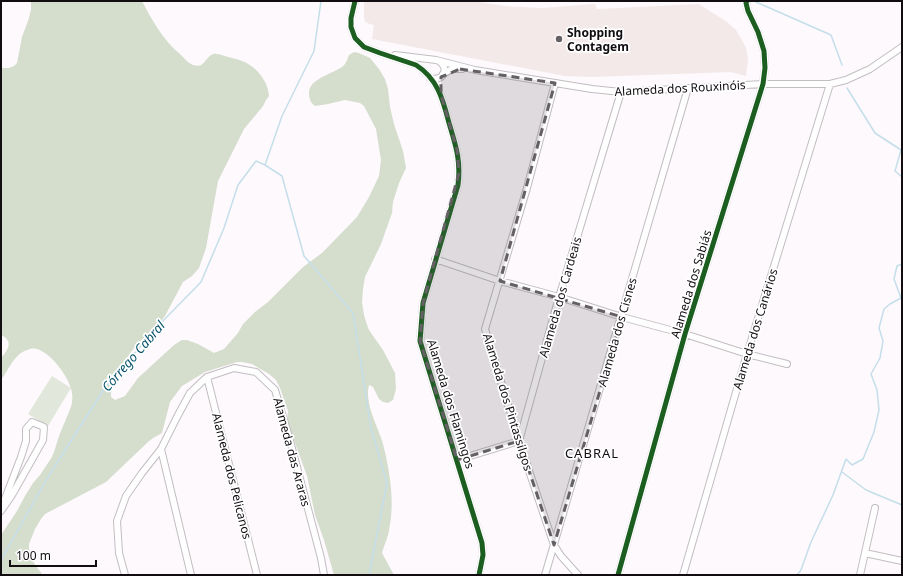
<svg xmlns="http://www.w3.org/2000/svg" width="903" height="576" font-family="'Noto Sans',sans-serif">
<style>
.commercial{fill:#f3e9e8}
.green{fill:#e1e7da}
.forest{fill:#d5ddcd}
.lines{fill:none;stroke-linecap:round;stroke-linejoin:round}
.stream{stroke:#c4deea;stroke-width:1.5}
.minor-casing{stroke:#c1bec1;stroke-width:8}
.minor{stroke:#fffeff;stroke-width:6}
.cycleway-casing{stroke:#fff;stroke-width:8}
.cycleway{stroke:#1b5e20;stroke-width:5}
.marked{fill:#646064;fill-opacity:0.2;stroke:#646064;stroke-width:3;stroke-dasharray:8 5;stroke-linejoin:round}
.poi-dot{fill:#646064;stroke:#fff;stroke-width:1.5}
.labels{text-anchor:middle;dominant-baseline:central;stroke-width:3.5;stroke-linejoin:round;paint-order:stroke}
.poi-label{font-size:12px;font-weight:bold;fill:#110d11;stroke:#fff;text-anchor:start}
.street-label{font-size:12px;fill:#110d11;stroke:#fff}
.water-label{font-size:13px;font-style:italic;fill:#0a556d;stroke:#fff}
.neighbourhood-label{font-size:13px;letter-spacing:1px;fill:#110d11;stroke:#fff}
</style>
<rect width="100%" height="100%" fill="#fdf9fd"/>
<!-- commercial -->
<path class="commercial" d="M364 1H473L505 6 542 8 595 4 597 9 699 4 727 22 736 30 742 40 746 48 748 59 746 76 731 72 592 77 565 76 372 39 374 25 370 24 365 22 364 17Z"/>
<!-- green -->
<path class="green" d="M52 376 71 388 48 426 28 414Z"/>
<!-- forest -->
<path class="forest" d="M31 1H142C153 22 163 40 181 55 185 59 188 63 193 65 205 69 205 57 213 54 218 53 223 56 228 57 232 58 238 59 242 61 256 66 268 81 269 96L266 100 263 106 244 129 218 181 206 248 199 268 192 276 183 282 165 316 161 321C152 330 143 338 135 347 126 358 110 383 111 397L115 400 125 396 138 378 174 345 182 340H187L198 344 214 353 224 349 238 333 243 324 255 312 268 302 303 267 322 253 357 217 369 197 379 176 381 160 376 129 364 106 360 103 345 100 328 104 315 106C310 102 309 98 309 92 310 77 338 73 345 64 347 61 348 57 349 55L354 52 359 53 370 58 379 69 385 79 388 89 390 107 394 124 403 151 406 168 399 183 393 202 392 213 381 244 365 277 363 289 362 302 364 315 368 328 371 333 383 350 395 373 396 389 393 400 388 403 383 402 379 399 373 387 369 385C364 404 378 426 383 444 390 472 395 502 389 530 388 538 384 545 382 553L394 575H334L324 540 315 515 307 476 287 421 288 411 280 388 276 380 269 374 252 364 242 362H237L205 372 182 386 170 402 162 433 153 438 148 442 106 482 45 514 41 519 35 529 29 544V549L30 555 35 565 43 575H1V535L17 511 25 496 33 483 40 475 52 457 54 452 59 436 71 407C73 400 73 393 70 386 66 373 45 345 30 349 14 353 10 368 1 380V358C8 350 14 341 1 335V68H9L14 66 17 63 22 37 28 21 31 10Z"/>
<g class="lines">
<!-- stream -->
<path class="stream" d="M756 2 831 35 842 65
M847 88 875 133 901 150 895 171 902 177
M265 165 282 176 304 256 353 313 371 428 387 483 369 575
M842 472 866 490 902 505
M1 560 48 477 104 389 158 326 201 282 224 228 238 185 256 161 265 165 282 116 314 51 321 1
M797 575 801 570 811 542 833 495 846 459 852 465 863 459 874 432 879 410 877 390 871 374 880 358 883 341 879 328 884 309 890 304 901 298 894 279 897 266 902 264"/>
<!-- minor casing -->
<g class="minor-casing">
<path id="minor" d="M355 1 351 18V27L355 38 364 47 380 53 416 65C438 79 443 100 449 123 456 146 461 161 458 185L423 303 420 341 482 543 483 555 479 575
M395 55 436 60 475 70 592 89 621 92 763 84H830L846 80 870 69 902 47
M443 74 452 69H462
M430 78C443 82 450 69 439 61
M555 83 527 188 485 329 519 441 554 545 561 556 578 575
M435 259 500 281 559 297 622 317 685 334 747 354 787 364
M207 377 257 575
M161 449 191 575
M457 460 519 441 559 297 621 92
M1 509 21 457 26 441V429L32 422 44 427 43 440 12 495 1 511
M865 553 902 561
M125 575 119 553 117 521 126 496 142 473 161 449 177 417 190 393 207 377 234 368 256 372 275 390 289 437 321 558 324 575
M545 575 688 88
M618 575 685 334 763 84 765 68 764 51 758 32 748 11 746 3 747 1
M683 575 747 354 830 84
M860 575 875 508"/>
</g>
<!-- minor -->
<use href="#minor" class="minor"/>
<!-- cycleway casing -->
<g class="cycleway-casing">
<path id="cycleway" d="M355 1 351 18V27L355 38 364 47 380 53 416 65C438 79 443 100 449 123 456 146 461 161 458 185L423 303 420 341 482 543 483 555 479 575
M618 575 685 334 763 84 765 68 764 51 758 32 748 11 746 3 747 1"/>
</g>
<!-- cycleway -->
<use href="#cycleway" class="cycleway"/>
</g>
<!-- marked area -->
<path class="marked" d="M460 69 555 83 500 281 622 317 554 545 519 441 457 460 420 341 423 303 459 173 457 150 441 95V77Z"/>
<!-- markers -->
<circle class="poi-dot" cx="559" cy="39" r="4"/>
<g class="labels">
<!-- poi labels -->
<g class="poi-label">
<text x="567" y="32">Shopping<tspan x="567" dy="14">Contagem</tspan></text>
</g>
<!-- street labels -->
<g class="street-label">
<text transform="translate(680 88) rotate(-3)">Alameda dos Rouxinóis</text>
<text transform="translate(691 284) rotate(-73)">Alameda dos Sabiás</text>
<text transform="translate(560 297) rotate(-74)">Alameda dos Cardeais</text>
<text transform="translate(755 329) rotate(-73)">Alameda dos Canários</text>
<text transform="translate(617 332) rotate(-74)">Alameda dos Cisnes</text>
<text transform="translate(508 402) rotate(73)">Alameda dos Pintassilgos</text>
<text transform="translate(451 404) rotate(73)">Alameda dos Flamingos</text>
<text transform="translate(292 452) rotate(75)">Alameda das Araras</text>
<text transform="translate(232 476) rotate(76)">Alameda dos Pelicanos</text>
</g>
<!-- water labels -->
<g class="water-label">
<text transform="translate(133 356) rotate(-49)">Córrego Cabral</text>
</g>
<!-- neighbourhood labels -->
<g class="neighbourhood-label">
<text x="592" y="453">CABRAL</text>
</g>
</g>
<!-- border -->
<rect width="903" height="576" fill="none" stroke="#110d11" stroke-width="4"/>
<!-- scale -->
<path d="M10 560v6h86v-6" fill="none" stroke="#110d11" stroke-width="2"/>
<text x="16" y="560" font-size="12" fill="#110d11" stroke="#ffffff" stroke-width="3" paint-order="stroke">100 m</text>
</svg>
